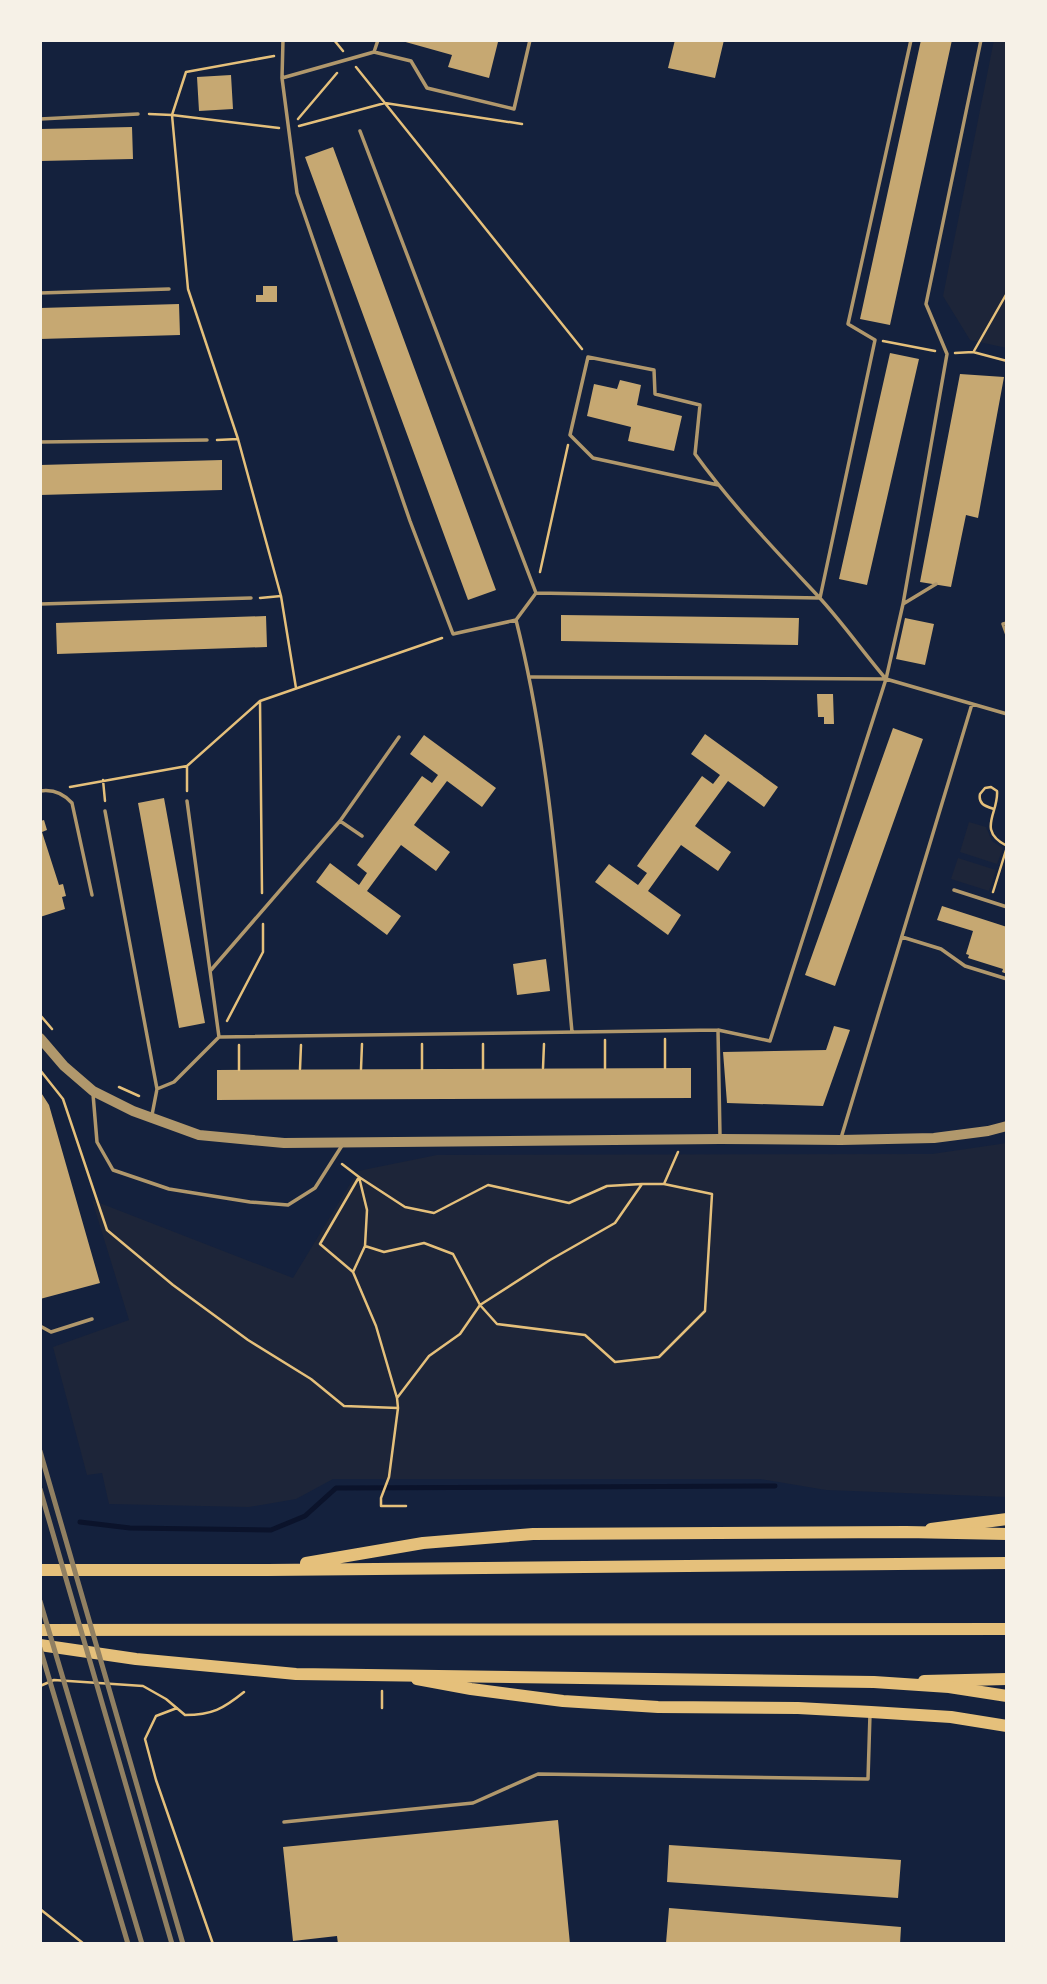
<svg xmlns="http://www.w3.org/2000/svg" width="1047" height="1984" font-family="'PT Sans Narrow',sans-serif">
<style>
.green{fill:#1d2539}
.lines{fill:none;stroke-linecap:round;stroke-linejoin:round}
.stream{stroke:#0b132b;stroke-width:5}
.building{fill:#c6a872}
.path{stroke:#e5c07b;stroke-width:2.5}
.service{stroke:#b1986c;stroke-width:3.5}
.tertiary{stroke:#b1986c;stroke-width:10}
.primary{stroke:#e5c07b;stroke-width:12}
.trunk{stroke:#e5c07b;stroke-width:12}
.rail{stroke:#918062;stroke-width:5}
</style>
<rect width="100%" height="100%" fill="#14213d"/>
<!-- green -->
<path class="green" d="M994 40H1007V348L970 340 943 296Z
M969 822 986 827 992 841 1003 848 997 864 960 852Z
M958 858 996 870 989 891 951 879Z
M1007 1143V1497L826 1490 760 1479H333L296 1499 249 1507 109 1504 102 1473 87 1475 53 1347 129 1320 92 1200 293 1278 358 1171 437 1155 932 1154Z"/>
<g class="lines">
<!-- stream -->
<path class="stream" d="M80 1522 130 1528 271 1530 305 1516 336 1488 775 1486"/>
</g>
<!-- building -->
<path class="building" d="M492 40 498 42 489 78 448 67 452 55 402 41Z
M675 40H724L715 78 668 68Z
M921 40H952L890 325 860 319Z
M231 75 233 109 199 111 197 77Z
M132 127 133 159 40 161V129Z
M333 147 496 590 468 600 305 157Z
M263 286H277V302H256V295H263Z
M179 304 180 335 40 339V308Z
M890 353 919 359 867 585 839 579Z
M960 374 1004 377 978 518 966 515 951 587 920 582Z
M620 380 641 385 637 405 682 416 674 451 628 441 631 427 587 416 594 384 617 389Z
M222 460V490L40 495V465Z
M561 615 799 618 798 645 561 641Z
M266 616 267 647 57 654 56 623Z
M905 618 934 624 925 665 896 659Z
M817 694H833L834 724H824V717H818Z
M893 728 923 739 835 986 805 975Z
M705 734 778 787 764 807 728 781 695 826 731 852 718 871 681 845 648 891 681 915 668 935 595 882 609 864 638 885 647 873 637 866 702 776 713 784 720 775 691 754Z
M424 735 496 788 482 807 447 781 414 825 450 852 436 871 401 845 367 891 401 916 387 935 316 882 330 863 359 885 367 873 357 865 422 776 432 783 438 775 410 754Z
M164 798 205 1023 179 1028 138 803Z
M44 820 47 830 42 832 59 885 63 884 66 896 62 897 65 909 40 917V821Z
M942 906 1007 927V974L1002 972 1003 969 968 958 969 955 966 954 973 931 937 920Z
M546 959 550 991 517 995 513 964Z
M834 1026 850 1030 823 1106 727 1103 723 1052 826 1050Z
M691 1068V1098L217 1100V1070Z
M40 1091 49 1105 100 1283 40 1299Z
M558 1820 570 1944H338L337 1936 293 1941 283 1847Z
M669 1845 901 1860 898 1898 667 1882Z
M669 1908 901 1927 900 1944 666 1943Z"/>
<g class="lines">
<!-- path -->
<path class="path" d="M334 40 343 51
M356 67 582 349
M149 114 172 115 186 72 274 56
M298 119 337 73
M299 126 385 103 522 124
M279 128 172 115 188 289 238 439 281 596 296 688
M883 341 935 351
M974 351 1007 293
M955 353 973 352 1007 361
M217 440 238 439
M540 572 568 445
M260 598 281 596
M260 701 262 893
M103 780 105 801
M70 787 187 766 260 701 442 638
M187 791V766
M994 809C985 806 978 804 980 794L985 788 991 787 997 791C999 813 976 830 1007 846
M993 892 1007 847
M40 1015 52 1029
M227 1021 263 952V924
M605 1040V1068
M543 1068 544 1044
M665 1068V1039
M300 1069 301 1045
M361 1069 362 1044
M422 1069V1044
M483 1069V1044
M40 1070 63 1099 107 1230 173 1285 248 1340 311 1379 344 1406 398 1408
M239 1070V1045
M119 1087 139 1096
M342 1164 359 1177 367 1210 365 1246 384 1252 424 1243 453 1254 480 1305 550 1260 615 1223 642 1184H664
M365 1246 353 1272 376 1326 397 1398
M353 1272 320 1244 359 1177 405 1207 434 1213 488 1185 569 1203 607 1186 642 1184
M406 1506H381V1498L389 1477 398 1408 397 1398 429 1356 460 1334 480 1305 497 1324 585 1335 615 1362 659 1357 705 1311 712 1194 664 1184 678 1152
M40 1686 54 1680 143 1686 166 1699 185 1715C212 1715 223 1709 244 1692
M177 1708 156 1716 145 1739 156 1780 213 1944
M382 1708V1691
M40 1909 84 1944"/>
<!-- service -->
<path class="service" d="M283 40 282 78 297 193 410 521 453 634 516 620 536 593 820 598
M374 52 378 40
M282 78 374 52 411 61 427 88 514 109 530 40
M40 119 138 114
M360 131 536 593
M40 293 169 289
M40 442 207 440
M718 485 593 458 570 435 588 357 654 370 655 394 700 405 695 454C732 505 775 550 818 596 842 622 863 652 886 679
M820 598 875 340 848 324 911 40
M40 604 251 598
M903 604 947 354 926 304 981 40
M516 620C550 755 559 894 572 1032
M1007 623 1003 624 1007 635
M531 677 886 679 1007 714
M40 791C53 789 63 793 72 803L92 895
M187 801 219 1037
M105 811 157 1089 152 1115
M340 821 362 836
M954 890 1007 907
M902 937 941 949 965 966 1007 979
M211 970 340 821 399 737
M157 1089 174 1082 219 1037 718 1030
M93 1094 97 1142 113 1170 169 1189 250 1202 288 1205 315 1188 343 1144
M720 1136 718 1030 770 1041 886 679 903 604 936 584
M841 1138 972 704
M40 1326 51 1332 92 1319
M284 1822 473 1803 538 1774 868 1779 870 1714"/>
<!-- tertiary -->
<path class="tertiary" d="M40 1038 64 1066 93 1091 133 1111 199 1135 284 1143 720 1139 841 1140 934 1138 988 1131 1007 1126"/>
<!-- primary -->
<path class="primary" d="M931 1529 1007 1519
M417 1679 471 1689 563 1701 658 1707 798 1708 871 1712 951 1717 1007 1726
M924 1681 1007 1679"/>
<!-- trunk -->
<path class="trunk" d="M306 1563 423 1543 533 1534 906 1532 1007 1534
M40 1570H268L1007 1563
M40 1630 1007 1629
M40 1645 136 1659 296 1674 874 1682 949 1687 1007 1696"/>
<!-- rail -->
<path class="rail" d="M40 1451 183 1944
M40 1489 172 1944
M40 1601 142 1944
M40 1648 128 1944"/>
</g>
<!-- border -->
<rect width="1047" height="1984" fill="none" stroke="#f6f1e7" stroke-width="84"/>
</svg>
